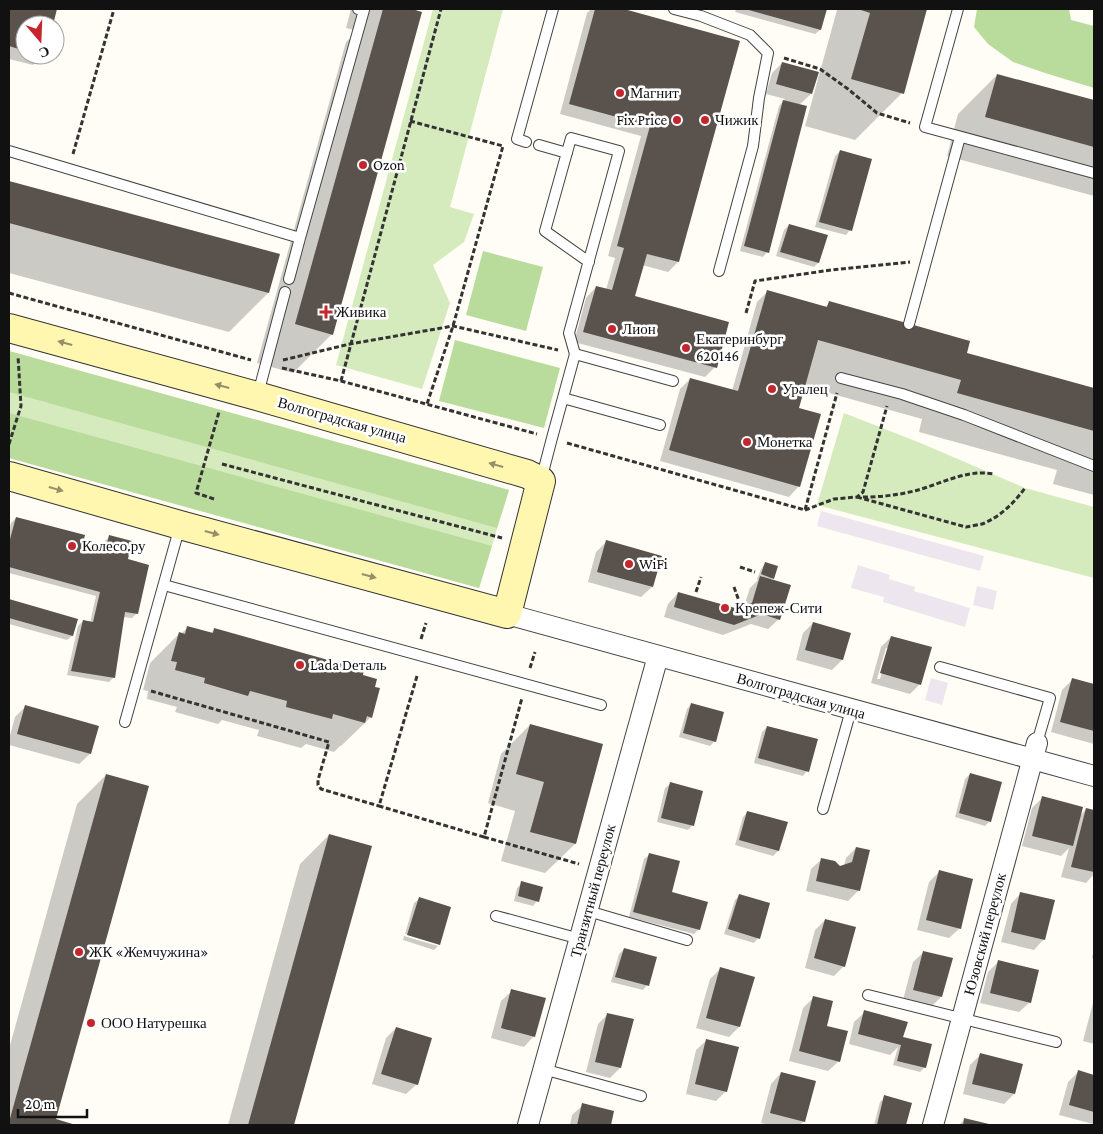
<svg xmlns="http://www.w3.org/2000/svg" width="1103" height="1134" font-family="'Crimson Pro',serif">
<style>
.industrial{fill:#eee6ef}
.green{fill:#d5ebbd}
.forest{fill:#b9dc9c}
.shadow{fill:#0003;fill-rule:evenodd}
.building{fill:#5a524d}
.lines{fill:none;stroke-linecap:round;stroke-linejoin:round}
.lane-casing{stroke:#444;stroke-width:12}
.street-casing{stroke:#444;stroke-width:22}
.secondary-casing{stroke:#333;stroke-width:30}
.path{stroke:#333;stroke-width:3;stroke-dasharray:5 2.5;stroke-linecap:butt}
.lane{stroke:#fff;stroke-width:10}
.street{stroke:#fff;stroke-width:20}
.secondary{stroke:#fff6b0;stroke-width:28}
.oneway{fill:#948f68}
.poi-dot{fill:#c4262e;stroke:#fff;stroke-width:2}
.labels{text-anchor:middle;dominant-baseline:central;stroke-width:5;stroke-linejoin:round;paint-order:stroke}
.poi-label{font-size:15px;fill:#111;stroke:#fff;text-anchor:start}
.street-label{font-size:15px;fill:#111;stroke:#fff}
</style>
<rect width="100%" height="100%" fill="#fffdf5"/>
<!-- industrial -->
<path class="industrial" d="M821 511 984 556 980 571 817 526Z
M858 565 890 575 889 579 915 587 914 591 970 608 965 627 883 602 884 597 851 588Z
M977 586 997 591 993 610 973 605Z
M931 678 948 683 942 705 925 700Z"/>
<!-- green -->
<path class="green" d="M433 9H503L450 207 474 214 464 242 433 265 450 303 422 389 336 365Z
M9 351 509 490 479 588 9 458Z
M844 413 923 444 1025 488 1094 507V578L817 505Z"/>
<!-- forest -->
<path class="forest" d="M977 9H1069L1071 20 1094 26V88L1045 73 1013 62 988 44 974 27Z
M483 251 543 267 526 331 466 315Z
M455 340 560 368 544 428 439 401Z
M9 351 509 490 497 528 9 392Z
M9 413 492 546 479 588 9 458Z"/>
<!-- shadow -->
<path class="shadow" d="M9 9H56L51 25H25V55H43L33 65 9 59Z
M351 9H410L332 334 293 373 257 363 346 42 358 31 346 28Z
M591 9H619L739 41 678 262 668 272 642 265 633 297 715 367 705 377 574 342 586 298 596 287 606 290 615 258 608 256 641 136 560 114 587 13Z
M736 9H826L820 30 815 34 735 12Z
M834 9H926L902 93 855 140 805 126 837 10Z
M782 63 811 94 799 105 767 252 763 257 740 251 779 106 785 99 766 94 772 73Z
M997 75 1094 101V196L947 156 958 114Z
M840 151 850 230 846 235 815 227 835 156Z
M9 182 278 255 268 293 229 332 9 273Z
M789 225 818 263 814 267 776 256 784 230Z
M767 292 824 308 829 303 965 354 1094 390V495L1053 484 1057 470 919 432 922 419 804 386 798 409 799 486 789 497 660 461 680 389 690 379 732 391 757 302Z
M16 518 81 549 102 554 105 541 110 536 126 560 137 613 132 618 123 617 113 678 109 682 67 675 78 626 83 621 90 623 96 596 9 573V532L11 523Z
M607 541 652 587 641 597 588 582 596 552Z
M765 564 773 578 770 580 779 619 768 629 751 624 723 635 664 617 668 604 678 593 735 610 744 606 750 588 758 580 757 579 761 569Z
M9 600 76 619 72 636 67 640 9 624Z
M813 623 850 634 842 660 832 670 796 660 803 633Z
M188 627 210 634 215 629 361 676 371 717 341 746H340L334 752 306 744 301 748 257 736 259 730 222 720 218 724 175 712 177 707 147 699 148 691 143 690 150 663 179 634H181Z
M891 637 920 684 910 694 871 683 881 647ZM886 648H889L880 679H877Z
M1073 679 1094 685V744L1051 732 1062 690Z
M691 704 715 741 710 746 679 737 687 709Z
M25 707 90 754 79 764 9 745V739L15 717Z
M530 725 602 745 575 844 545 873 501 861 515 811 488 803 501 754Z
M767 727 807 771 803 776 754 763 762 732Z
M970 774 990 821 985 826 955 817 965 779Z
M106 775 54 1120 73 1125H9V1049L77 804Z
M670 784 692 826 688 830 657 822 665 788Z
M1042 798 1079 817 1086 809 1094 811V874L1086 883 1061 877 1069 848 1061 856 1022 846 1032 808Z
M748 812 786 823 778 851 773 856 735 845 743 817Z
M329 835 371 847 293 1125H228L300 864Z
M856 848 859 890 848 901 806 891 811 869 822 859 840 868 844 866 846 858Z
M649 855 670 893 699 929 694 934 629 917 644 859Z
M940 871 960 928 949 938 917 930 929 882Z
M522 883 537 901 533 906 514 901 517 888Z
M1021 893 1044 939 1034 950 1001 942 1011 904Z
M740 895 758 938 754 943 724 934 735 900Z
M419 899 450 908 438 946V943L405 934 414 903Z
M825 920 844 966 834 976 805 968 815 930Z
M404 936 438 946 434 950 403 940Z
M1094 948V959L1092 958Z
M624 949 647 985 643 990 611 982 619 954Z
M924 952 941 997 931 1007 903 1000 913 962Z
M998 962 1030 1002 1019 1012 980 1003 988 972Z
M721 968 739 1027 729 1037 696 1028 710 979Z
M512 991 534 1036 524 1047 491 1038 501 1001Z
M813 998 839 1061 828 1071 789 1061 803 1008Z
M1094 1001V1044L1083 1041 1093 1003Z
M865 1012 902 1038 925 1067 920 1072 893 1065 898 1047 890 1055 849 1044 854 1022Z
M608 1014 620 1068 610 1078 586 1072 598 1024Z
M396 1028 417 1084 406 1094 372 1084 386 1038Z
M707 1040 726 1091 716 1101 686 1094 696 1050Z
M980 1055 1021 1065 1014 1094 1004 1104 963 1094 970 1065Z
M1078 1072 1094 1076V1123L1093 1124 1059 1115 1068 1082Z
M781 1073 804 1121 800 1125H770L761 1123 771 1084Z
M885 1097 911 1104 905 1125H874L880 1102Z
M583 1105 613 1112 609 1125H570L572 1115Z
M965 1119 991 1125H959Z"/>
<!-- building -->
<path class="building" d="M9 9H57L53 25H25V51L9 46Z
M383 9H412L422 12 333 335 295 324Z
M595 9H624L740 41 679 262 647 254 635 296 729 322 717 368 583 332 596 286 612 290 624 248 617 246 650 126 569 104Z
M745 9H827L821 30Z
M858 9H927L904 94 851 79 870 13Z
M782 62 819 72 812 94 776 84Z
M997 74 1094 100V147L985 117Z
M783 100 807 106 769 253 744 246Z
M840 150 872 159 852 231 819 222Z
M9 181 280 254 269 293 9 223Z
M789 224 828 235 819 263 780 252Z
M767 290 827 307 829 301 970 341 967 353 1094 388V431L957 393 961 380 818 340 799 408 821 414 800 487 669 450 690 378 738 391Z
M16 517 85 535 82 548 105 553 109 535 132 541 128 559 149 565 138 614 125 612 115 678 71 671 83 620 93 622 100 592 9 567V543Z
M606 540 662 556 653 587 597 572Z
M765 562 778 566 774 579 761 574Z
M760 576 791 585 780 620 762 614 734 625 674 607 678 592 735 608 752 603Z
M9 599 78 619 73 636 9 618Z
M813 622 851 633 843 660 805 650Z
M187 626 213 633 214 628 364 670 363 675 377 679 375 687 380 688 372 718 367 716 365 723 333 714 332 719 286 707 287 701 250 691 248 696 204 683 205 678 175 670 177 662 171 661 179 632 185 634Z
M891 636 932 647 921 685 880 673Z
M1072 678 1094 684V731L1060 722Z
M691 703 724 712 716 742 683 733Z
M25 705 99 726 91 754 17 734Z
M530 724 603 744 576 844 530 832 544 782 516 774Z
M767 726 818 739 809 772 758 758Z
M970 773 1002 782 991 822 959 813Z
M106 774 149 786 56 1119 76 1125H9V1122Z
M670 782 703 791 694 826 661 818Z
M1042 796 1083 807 1073 846 1032 836Z
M1086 808 1094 810V872L1071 867Z
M747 811 788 822 779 851 739 840Z
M329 834 372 846 294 1125H248Z
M856 847 870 850 860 891 816 881 821 858 835 861 840 866 852 862Z
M649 853 680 861 672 892 708 902 700 930 633 912Z
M939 870 973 879 961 929 926 920Z
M521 881 543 887 539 902 518 896Z
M1020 892 1055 900 1045 940 1011 932Z
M739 894 770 903 760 939 728 929Z
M419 897 451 907 440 945 407 935Z
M825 919 856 927 845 967 814 958Z
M624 948 657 957 649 986 615 977Z
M923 951 953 958 942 997 913 990Z
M998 960 1039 970 1031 1003 990 993Z
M720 967 755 977 740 1027 706 1018Z
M511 989 546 998 535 1037 501 1028Z
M813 996 833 1001 827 1026 848 1031 840 1062 799 1051Z
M864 1010 908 1022 903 1037 932 1044 926 1068 897 1061 901 1045 858 1034Z
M607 1013 634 1019 621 1068 595 1062Z
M396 1027 432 1038 418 1085 381 1074Z
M706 1039 739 1047 727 1092 695 1084Z
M980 1053 1023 1064 1015 1094 972 1084Z
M1078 1070 1094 1075V1112L1069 1105Z
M781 1072 816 1081 805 1122 770 1113Z
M884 1095 912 1103 906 1125H877Z
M582 1103 614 1111 611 1125H577Z
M964 1118 993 1125H963Z"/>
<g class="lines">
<!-- lane casing -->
<g class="lane-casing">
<path id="lane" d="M674 9 701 16 750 35 768 53 759 98 753 146 719 271
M958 9 925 127 1094 173
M526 142 517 139 553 9
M539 145 567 153
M9 151 300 238 364 10 358 9
M289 279 300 238
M909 324 960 137
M575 354 673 381
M841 378 902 394 964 415 1094 466
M258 394 285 292
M563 398 660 425
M541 480 552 438 575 354 569 333 619 151 571 138 545 231 589 262
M164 585 601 705
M940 667 1050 698 1037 743
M125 722 180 526
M823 809 851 710
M588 911 687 940
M496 916 580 939
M868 995 1056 1042
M543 1069 641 1096"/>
</g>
<!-- street casing -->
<g class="street-casing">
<path id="street" d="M507 614 1094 776
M528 1125 658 656
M933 1125 1037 743"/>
</g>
<!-- secondary casing -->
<g class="secondary-casing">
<path id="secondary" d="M9 328 257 396 527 474 541 481 507 614 180 525 9 476"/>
</g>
<!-- path -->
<path class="path" d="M784 58 820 69 848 89 877 113 910 123
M410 121 503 146 453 326 427 404
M73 154 114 9
M9 293 251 360
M746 313 755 281 831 270 910 262
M283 360 350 344 453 326 558 350
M282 368 341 381 537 434
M341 381 441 9
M567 443 805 510 837 393
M9 444 21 406 18 356
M222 464 502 538
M857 497 966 527C971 526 977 525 982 524 1000 517 1014 503 1025 488
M863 497C881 497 900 495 918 490 943 483 967 469 994 474
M214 499 196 493 219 412
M805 510 834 499 857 497 863 492 887 406
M740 567 755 572
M734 587 739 601
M696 592 701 577
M421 639 426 623
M530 668 535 652
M417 676 379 806 484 837 522 698
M151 691 329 742 318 780V785L321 789 379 806
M484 837 579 864"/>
<!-- lane -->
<use href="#lane" class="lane"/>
<!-- street -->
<use href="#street" class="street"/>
<!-- secondary -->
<use href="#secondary" class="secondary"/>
</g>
<!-- one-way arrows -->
<defs><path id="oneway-solid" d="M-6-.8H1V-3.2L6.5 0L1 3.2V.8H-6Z" transform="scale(1.25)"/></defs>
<g class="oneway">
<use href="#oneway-solid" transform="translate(65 343) rotate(-165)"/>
<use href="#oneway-solid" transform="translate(222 386) rotate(-165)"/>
<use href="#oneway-solid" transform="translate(496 465) rotate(-164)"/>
<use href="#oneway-solid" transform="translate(56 489) rotate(16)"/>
<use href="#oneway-solid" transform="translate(212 533) rotate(15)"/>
<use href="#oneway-solid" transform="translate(369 576) rotate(15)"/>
</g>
<!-- markers -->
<g class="poi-dot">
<circle cx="620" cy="93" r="5"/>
<circle cx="677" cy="120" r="5"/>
<circle cx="705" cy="120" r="5"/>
<circle cx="363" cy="165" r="5"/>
<path d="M323.5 304.5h5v5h5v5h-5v5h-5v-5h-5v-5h5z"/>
<circle cx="612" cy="329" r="5"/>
<circle cx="686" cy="348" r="5"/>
<circle cx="772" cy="389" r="5"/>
<circle cx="747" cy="442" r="5"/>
<circle cx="72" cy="546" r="5"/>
<circle cx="629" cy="564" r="5"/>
<circle cx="725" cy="608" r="5"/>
<circle cx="300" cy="665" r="5"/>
<circle cx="79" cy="952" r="5"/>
<circle cx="91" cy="1023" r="5"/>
</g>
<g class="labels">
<!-- poi labels -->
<g class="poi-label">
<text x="630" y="93">Магнит</text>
<text x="667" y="120" text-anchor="end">Fix Price</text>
<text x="715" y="120">Чижик</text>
<text x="373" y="165">Ozon</text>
<text x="336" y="312">Живика</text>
<text x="622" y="329">Лион</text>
<text x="696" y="339">Екатеринбург<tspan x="696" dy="17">620146</tspan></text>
<text x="782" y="389">Уралец</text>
<text x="757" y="442">Монетка</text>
<text x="82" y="546">Колесо.ру</text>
<text x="639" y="564">WiFi</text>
<text x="735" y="608">Крепеж-Сити</text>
<text x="310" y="665">Lada Dеталь</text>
<text x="89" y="952">ЖК «Жемчужина»</text>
<text x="101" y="1023">ООО Натурешка</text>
</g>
<!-- street labels -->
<g class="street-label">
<text transform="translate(342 420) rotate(16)">Волгоградская улица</text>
<text transform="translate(801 696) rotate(16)">Волгоградская улица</text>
<text transform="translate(593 891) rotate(-75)">Транзитный переулок</text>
<text transform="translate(985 934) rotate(-75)">Юзовский переулок</text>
</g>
</g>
<!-- border -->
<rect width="1103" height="1134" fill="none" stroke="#111111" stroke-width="20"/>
<!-- north arrow -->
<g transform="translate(40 40) rotate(161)"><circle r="24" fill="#ffffff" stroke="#a0a0a0"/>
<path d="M0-4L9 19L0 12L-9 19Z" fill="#c4262e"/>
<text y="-8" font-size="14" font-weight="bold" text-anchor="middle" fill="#111111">С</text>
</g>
<!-- scale -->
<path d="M18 1109v8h69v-8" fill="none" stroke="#111111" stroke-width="2.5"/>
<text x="25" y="1109" font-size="15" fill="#111111" stroke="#ffffff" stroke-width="4" paint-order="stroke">20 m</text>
</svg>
